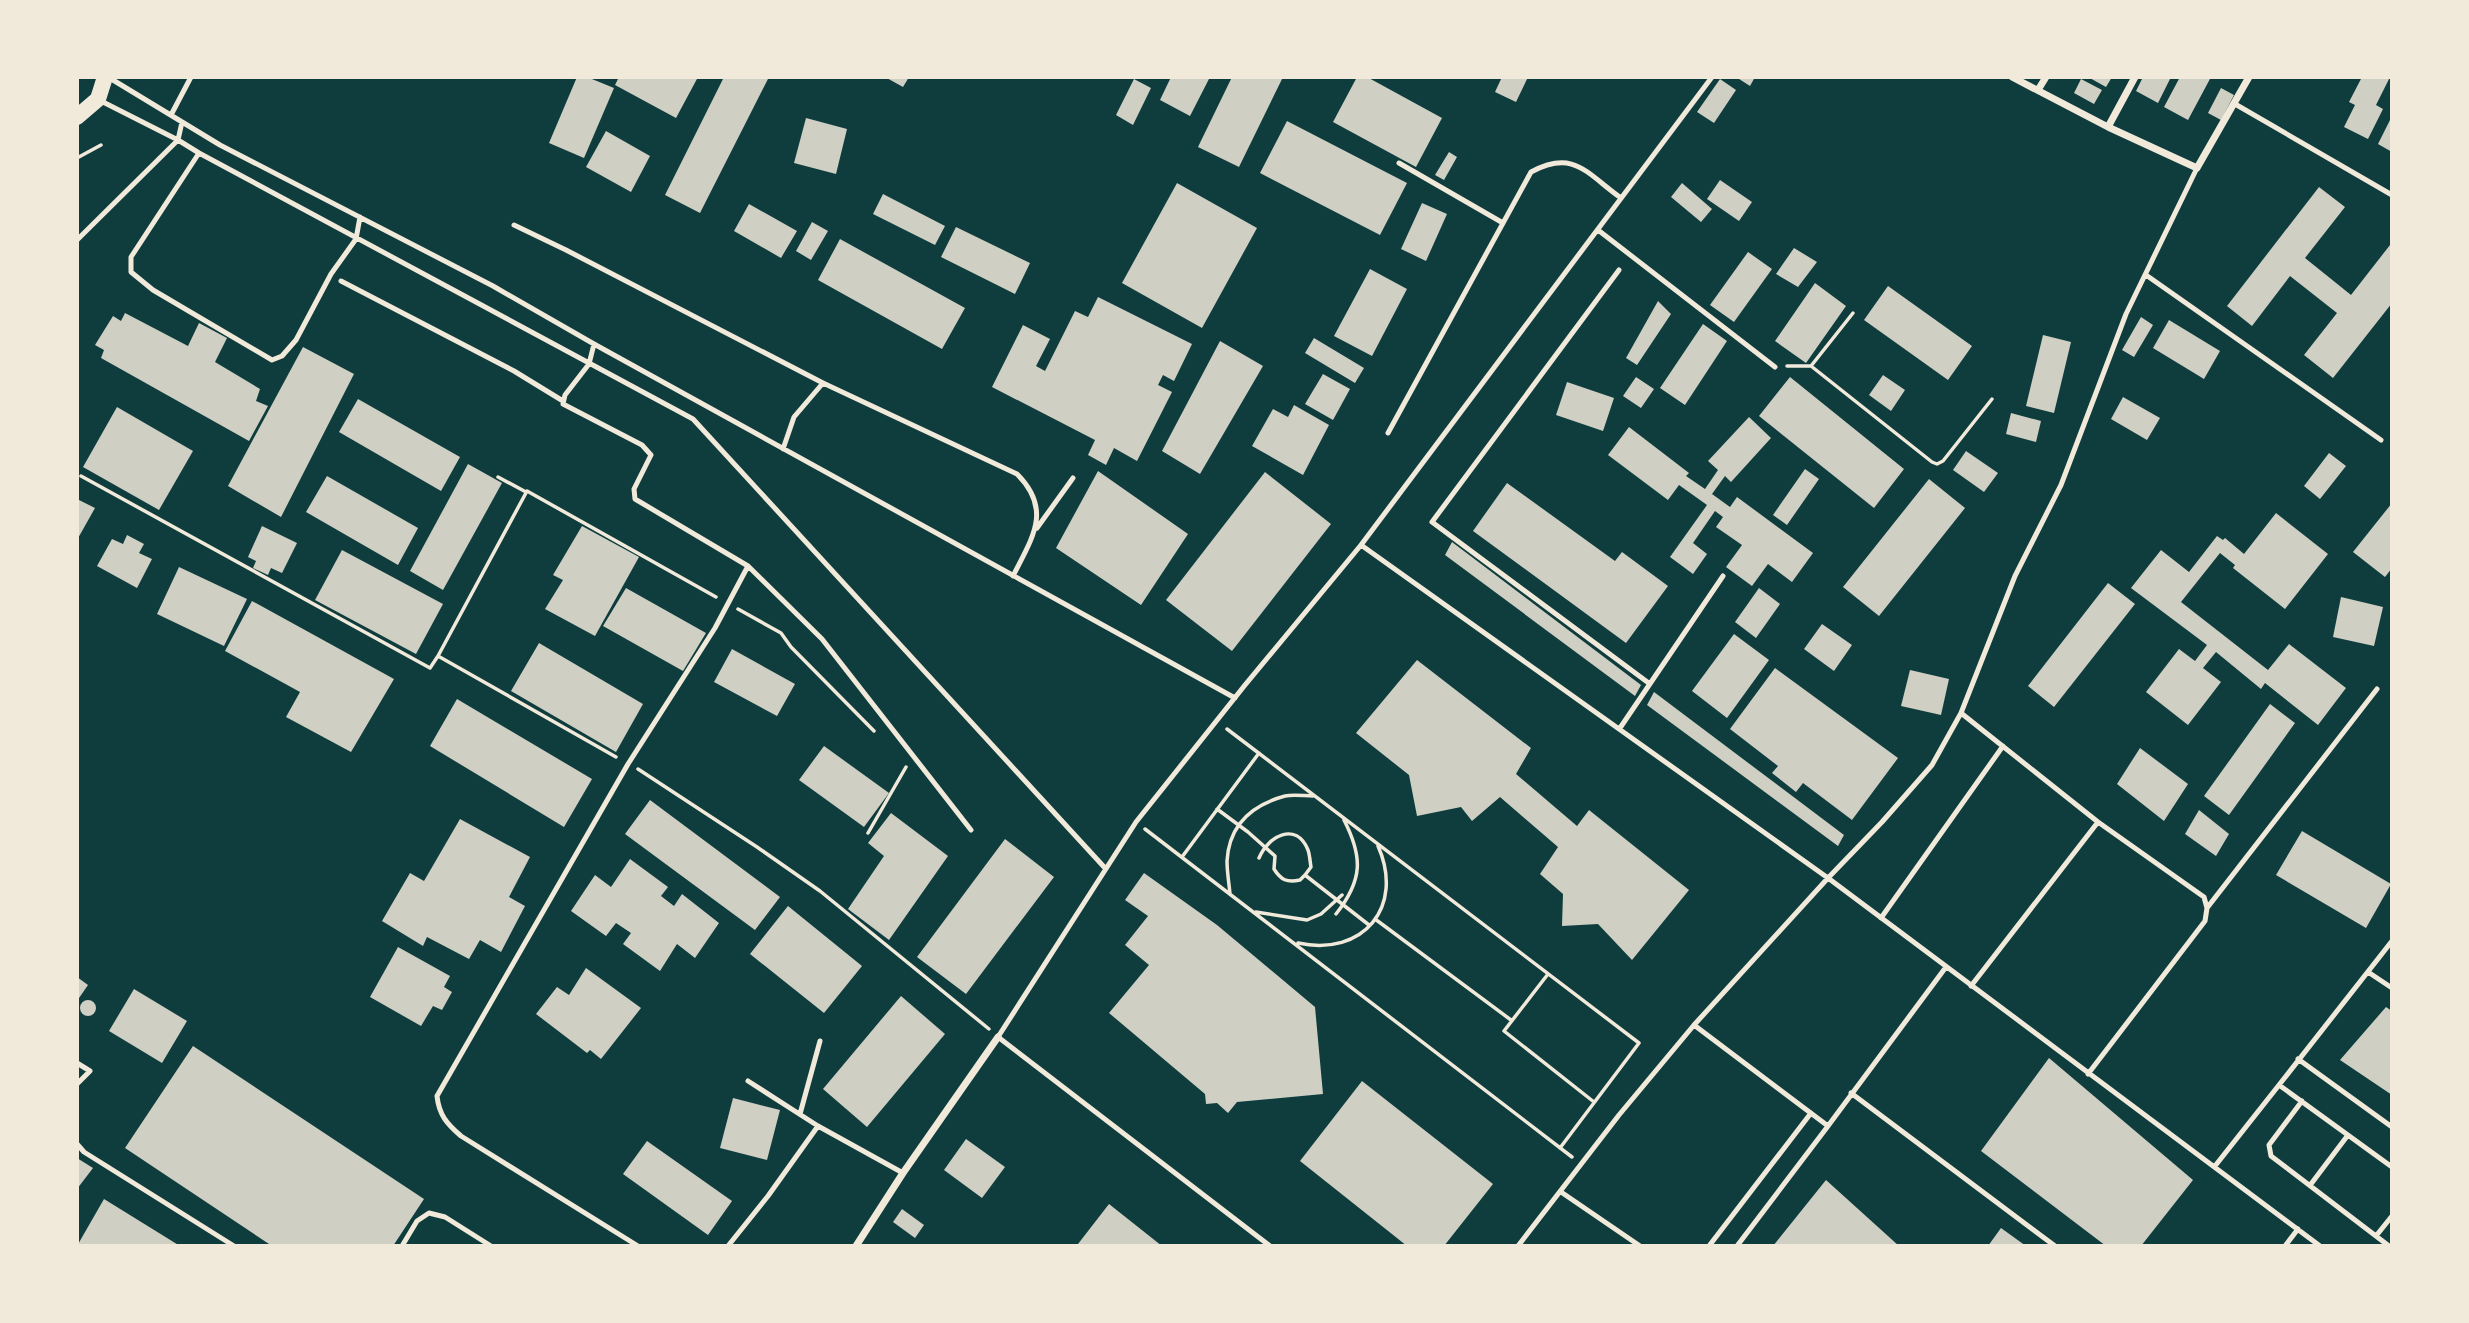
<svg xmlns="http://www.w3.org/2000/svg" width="2469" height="1323" font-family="Signika,sans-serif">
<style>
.building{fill:#cfcfc3}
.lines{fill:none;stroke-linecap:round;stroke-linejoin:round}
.path{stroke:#f1e9da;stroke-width:3.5}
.service{stroke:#f1e9da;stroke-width:5}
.minor{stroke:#f1e9da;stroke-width:7}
.trunk{stroke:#f1e9da;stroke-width:16}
</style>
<rect width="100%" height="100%" fill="#0f3d3e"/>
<!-- building -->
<path class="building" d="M577 77H587L614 88 584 158 549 143Z
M619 77H698L676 118 615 85Z
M724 77H769L700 213 665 195Z
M885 77H909L903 87Z
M1171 77H1210L1190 116 1160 100Z
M1232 77H1283L1239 167 1198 147Z
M1357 77H1367L1442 118 1416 167 1333 122Z
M1502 77H1528L1516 102 1495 92Z
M1736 77H1755L1750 86Z
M2088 77H2112L2106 87Z
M2143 77 2170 79 2158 103 2136 91Z
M2180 77H2211L2188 120 2164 107Z
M2362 77H2390L2376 105 2383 109 2368 139 2344 127 2355 105 2349 102Z
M1134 79 1151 88 1133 125 1116 115Z
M1720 79 1736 90 1714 123 1697 112Z
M2081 79 2102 90 2094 104 2074 93Z
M2221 88 2234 95 2221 120 2208 113Z
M2392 116V152L2378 144Z
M806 118 847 129 836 174 794 163Z
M1287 121 1407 183 1380 235 1260 173Z
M606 131 650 156 631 192 586 167Z
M1449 152 1457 157 1444 180 1435 175Z
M1720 180 1752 202 1739 221 1707 199Z
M1177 183 1257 228 1202 328 1122 283Z
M1682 183 1712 209 1701 222 1671 197Z
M2319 187 2345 207 2305 258 2351 295 2390 245 2392 246V303L2333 378 2304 355 2337 313 2290 276 2252 326 2227 306Z
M883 194 945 226 935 245 873 214Z
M1422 203 1447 214 1426 261 1401 249Z
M749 204 797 231 781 258 734 231Z
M812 222 828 231 811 260 796 251Z
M956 227 1030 263 1015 294 941 257Z
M840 239 965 308 942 349 818 280Z
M1794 248 1817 262 1798 287 1776 274Z
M1748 252 1772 269 1734 322 1710 305Z
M1370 269 1407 289 1372 356 1334 336Z
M1815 283 1846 306 1806 363 1775 341Z
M1888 286 1972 346 1948 380 1864 320Z
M1098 297 1192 344 1174 381 1163 375 1158 385 1172 392 1137 461 1114 448 1106 465 1088 455 1095 440 992 387 1023 325 1050 339 1036 366 1045 371 1075 311 1088 317Z
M1658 301 1671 314 1637 365 1626 358Z
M125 313 188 346 199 323 227 338 215 362 260 389 256 401 268 406 249 441 101 358 104 350 95 345 113 316 121 321Z
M2141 317 2153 325 2134 357 2122 350Z
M2169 320 2220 351 2204 379 2153 348Z
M1703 324 1727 341 1685 405 1660 388Z
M2043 335 2071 342 2054 413 2026 406Z
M1314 338 1364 368 1355 383 1305 353Z
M1220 341 1263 366 1200 474 1162 451Z
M303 347 354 374 281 517 228 486Z
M1323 374 1350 389 1333 420 1305 404Z
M1883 375 1905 390 1891 411 1869 395Z
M1636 377 1654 389 1641 408 1623 396Z
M1790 377 1904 469 1874 508 1759 416Z
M1567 382 1614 398 1603 431 1556 415Z
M2123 397 2160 418 2147 440 2111 419Z
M358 399 460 457 441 491 339 432Z
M1294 405 1329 425 1303 475 1252 446 1273 409 1288 417Z
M117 407 193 451 159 510 83 467Z
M2011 413 2041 421 2036 442 2006 434Z
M1749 417 1771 438 1731 482 1725 476 1712 494 1730 507 1737 497 1813 553 1792 582 1768 564 1752 586 1726 567 1742 545 1716 527 1723 517 1715 511 1693 543 1707 554 1693 574 1670 557 1707 505 1679 485 1668 500 1608 455 1629 427 1689 473 1686 476 1705 489 1718 470 1708 461Z
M1966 451 1998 473 1984 492 1953 470Z
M2329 453 2346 466 2320 499 2304 486Z
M468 464 502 483 443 590 410 571Z
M1805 469 1819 479 1787 525 1773 515Z
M1098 471 1188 534 1141 605 1056 548Z
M1265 472 1331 524 1232 651 1166 600Z
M327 476 418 528 398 565 306 512Z
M1929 479 1965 508 1879 616 1843 587Z
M1507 483 1615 561 1622 552 1668 586 1626 643 1473 531Z
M77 499 95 508 77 540Z
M2392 503V568L2385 577 2353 552Z
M2276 513 2328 554 2285 609 2233 568 2235 565 2220 553 2181 602 2268 670 2289 644 2346 688 2318 725 2265 683 2261 689 2216 652 2203 668 2221 682 2188 725 2146 692 2179 649 2195 661 2207 645 2131 588 2161 550 2189 572 2217 536 2223 540 2225 538 2244 554Z
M262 526 297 543 282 573 271 568 268 575 253 568 256 561 248 557Z
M582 526 639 557 595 636 545 609 563 580 553 575Z
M127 535 144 544 139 553 152 559 137 588 97 566 112 539 123 544Z
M1452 542 1641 685 1635 696 1445 555Z
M342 550 443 604 416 654 315 600Z
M179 567 247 599 224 646 157 614Z
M2108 583 2135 604 2054 707 2028 686Z
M626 588 706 633 683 671 603 626Z
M1759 588 1780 604 1756 638 1735 622Z
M2341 597 2383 607 2374 646 2333 637Z
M252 601 394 679 351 752 286 717 300 692 225 651Z
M1822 624 1852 645 1834 671 1804 649Z
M1734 634 1769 660 1727 718 1692 691Z
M539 643 643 704 616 752 511 691Z
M732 649 795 684 777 716 714 682Z
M1417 660 1531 748 1516 774 1577 826 1589 810 1689 890 1632 960 1598 924 1562 926 1563 894 1540 874 1558 847 1500 797 1472 821 1461 807 1417 816 1409 775 1356 733Z
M1775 668 1898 758 1852 820 1803 783 1796 792 1772 773 1778 766 1730 729Z
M1910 670 1949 679 1941 715 1901 706Z
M1654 692 1844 835 1838 846 1647 705Z
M457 699 592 779 564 827 430 746Z
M2270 704 2295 723 2229 815 2204 796Z
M824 746 889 793 864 827 799 780Z
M2140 748 2188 784 2164 821 2117 784Z
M650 800 780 897 755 930 625 834Z
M2199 810 2229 834 2216 856 2185 834Z
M891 813 948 856 889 940 848 909 884 856 868 843Z
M460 819 530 857 509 897 525 906 501 952 480 940 469 959 427 937 423 946 382 921 410 873 424 881Z
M2302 831 2391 884 2366 928 2276 875Z
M1005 839 1054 877 966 994 917 957Z
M630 859 668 887 661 896 674 906 682 894 719 923 695 958 677 944 660 971 623 944 631 933 616 923 606 936 571 911 595 875 611 887Z
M1144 873 1217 925 1315 1007 1323 1094 1237 1102 1228 1113 1217 1103 1206 1104 1205 1094 1109 1013 1149 965 1125 945 1148 916 1125 900Z
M788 906 862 966 824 1013 750 954Z
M398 947 450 976 444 987 452 992 442 1010 433 1006 421 1026 370 997Z
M586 968 641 1008 601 1059 590 1050 587 1053 536 1014 557 987 569 995Z
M77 977 88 985 77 1001Z
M134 989 187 1021 162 1063 109 1031Z
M901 996 945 1034 867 1127 823 1089Z
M80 1008a8 8 0 1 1 16 0a8 8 0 1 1-16 0Z
M2386 1007 2392 1011V1095L2340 1060Z
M193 1046 424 1199 393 1246H272L125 1148Z
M2049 1058 2193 1180 2141 1246H2106L1981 1151Z
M1362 1081 1493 1184 1444 1246H1407L1300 1161Z
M733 1098 780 1110 767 1160 720 1148Z
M966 1139 1005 1167 982 1198 944 1170Z
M647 1141 732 1201 708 1235 623 1174Z
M77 1158 93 1168 77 1189Z
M1826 1180 1899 1246H1773Z
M104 1199 180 1246H77Z
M1109 1204 1162 1246H1081L1078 1244Z
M902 1209 924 1225 915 1238 893 1222Z
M2001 1228 2026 1246H1988Z"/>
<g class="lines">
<!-- path -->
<path class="path" d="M77 158 101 145
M1853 313 1811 366 1932 462 1937 464 1943 461 1992 399
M1787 366H1811
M81 476 430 668 438 656 616 757
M498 477 526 492
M738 609 781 633 791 647 874 731
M438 656 527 491 716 597
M1227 729 1639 1043 1560 1148
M638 769 757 847 820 891 989 1029
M1217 809 1248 832 1275 856 1274 869C1281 880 1287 883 1300 880L1305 875 1369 925
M1145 829 1572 1157
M868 833 906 767
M1182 857 1259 753
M1259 858C1268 836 1296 821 1308 850 1310 856 1310 862 1311 867L1305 875
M1230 894C1229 883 1227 872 1227 861 1229 825 1252 805 1285 796 1294 794 1304 796 1313 796
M1256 912 1307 920 1321 914 1342 895
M1336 914C1363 880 1363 857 1344 820
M1375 919 1511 1020
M1298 943C1363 957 1405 907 1378 846
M1548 974 1504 1031 1594 1102"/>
<!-- service -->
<path class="service" d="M108 77 220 145 493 286 594 344 1235 698
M101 101 178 140 199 153 693 419 1105 868
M2235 104 2392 195
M171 115 191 77
M199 153 131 257V272L153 290 272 360 282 356 296 340 331 274 356 239 360 217
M1399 163 1503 223
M514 225 566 250 823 383
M1598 230 1775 367
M77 240 178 140 182 122
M1619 270 1432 522 1650 684
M2146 275 2381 440
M341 281 514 371 563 401
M594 344 589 364 565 395 563 404 642 445 651 455 634 489 635 499 748 566 715 628 628 764 437 1096C439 1115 447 1124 461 1136L638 1246
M1388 433 1531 172C1574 149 1586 173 1621 198
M783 449 794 417 823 383 1017 474C1053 510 1032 538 1013 576
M1037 528 1073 478
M1361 545 1828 878 2320 1246
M748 566 822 639 971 830
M1961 713 2098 822 2204 897 2207 908 2205 921 2088 1074
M1620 728 1723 576
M2207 908 2377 689
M1881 918 2003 746
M2368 972 2392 988
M1971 986 2098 822
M1694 1025 1828 1126 1946 967
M2298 1059 2392 1127
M77 1063 90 1071 77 1084
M748 1081 818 1126 903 1173
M2279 1085 2392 941
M1851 1093 2055 1246
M2302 1101 2269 1145 2271 1156 2389 1246
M800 1114 820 1041
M77 1144 84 1152 234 1246
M2215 1166 2279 1085 2392 1167
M2311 1184 2348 1135
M1561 1192 1640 1246
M2376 1236 2392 1216
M402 1246 417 1221 429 1213 445 1217 491 1246
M728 1246 768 1196 818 1126
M1270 1246 998 1037 1136 822 1245 685 1361 545 1712 77
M1518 1246 1619 1115 1694 1025 1828 878 1882 822 1932 765 1961 713 2015 576 2061 485 2126 314 2197 168
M1709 1246 1811 1113
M1737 1246 1828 1126
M2285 1246 2298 1229"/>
<!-- minor -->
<path class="minor" d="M2012 77 2108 127 2197 168 2249 77
M2038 90 2046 77
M2108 127 2135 77
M856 1246 903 1173 998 1037"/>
<!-- trunk -->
<path class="trunk" d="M77 117 98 99 105 77"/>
</g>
<!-- border -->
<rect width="2469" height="1323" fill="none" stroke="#f1e9da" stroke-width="158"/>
</svg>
